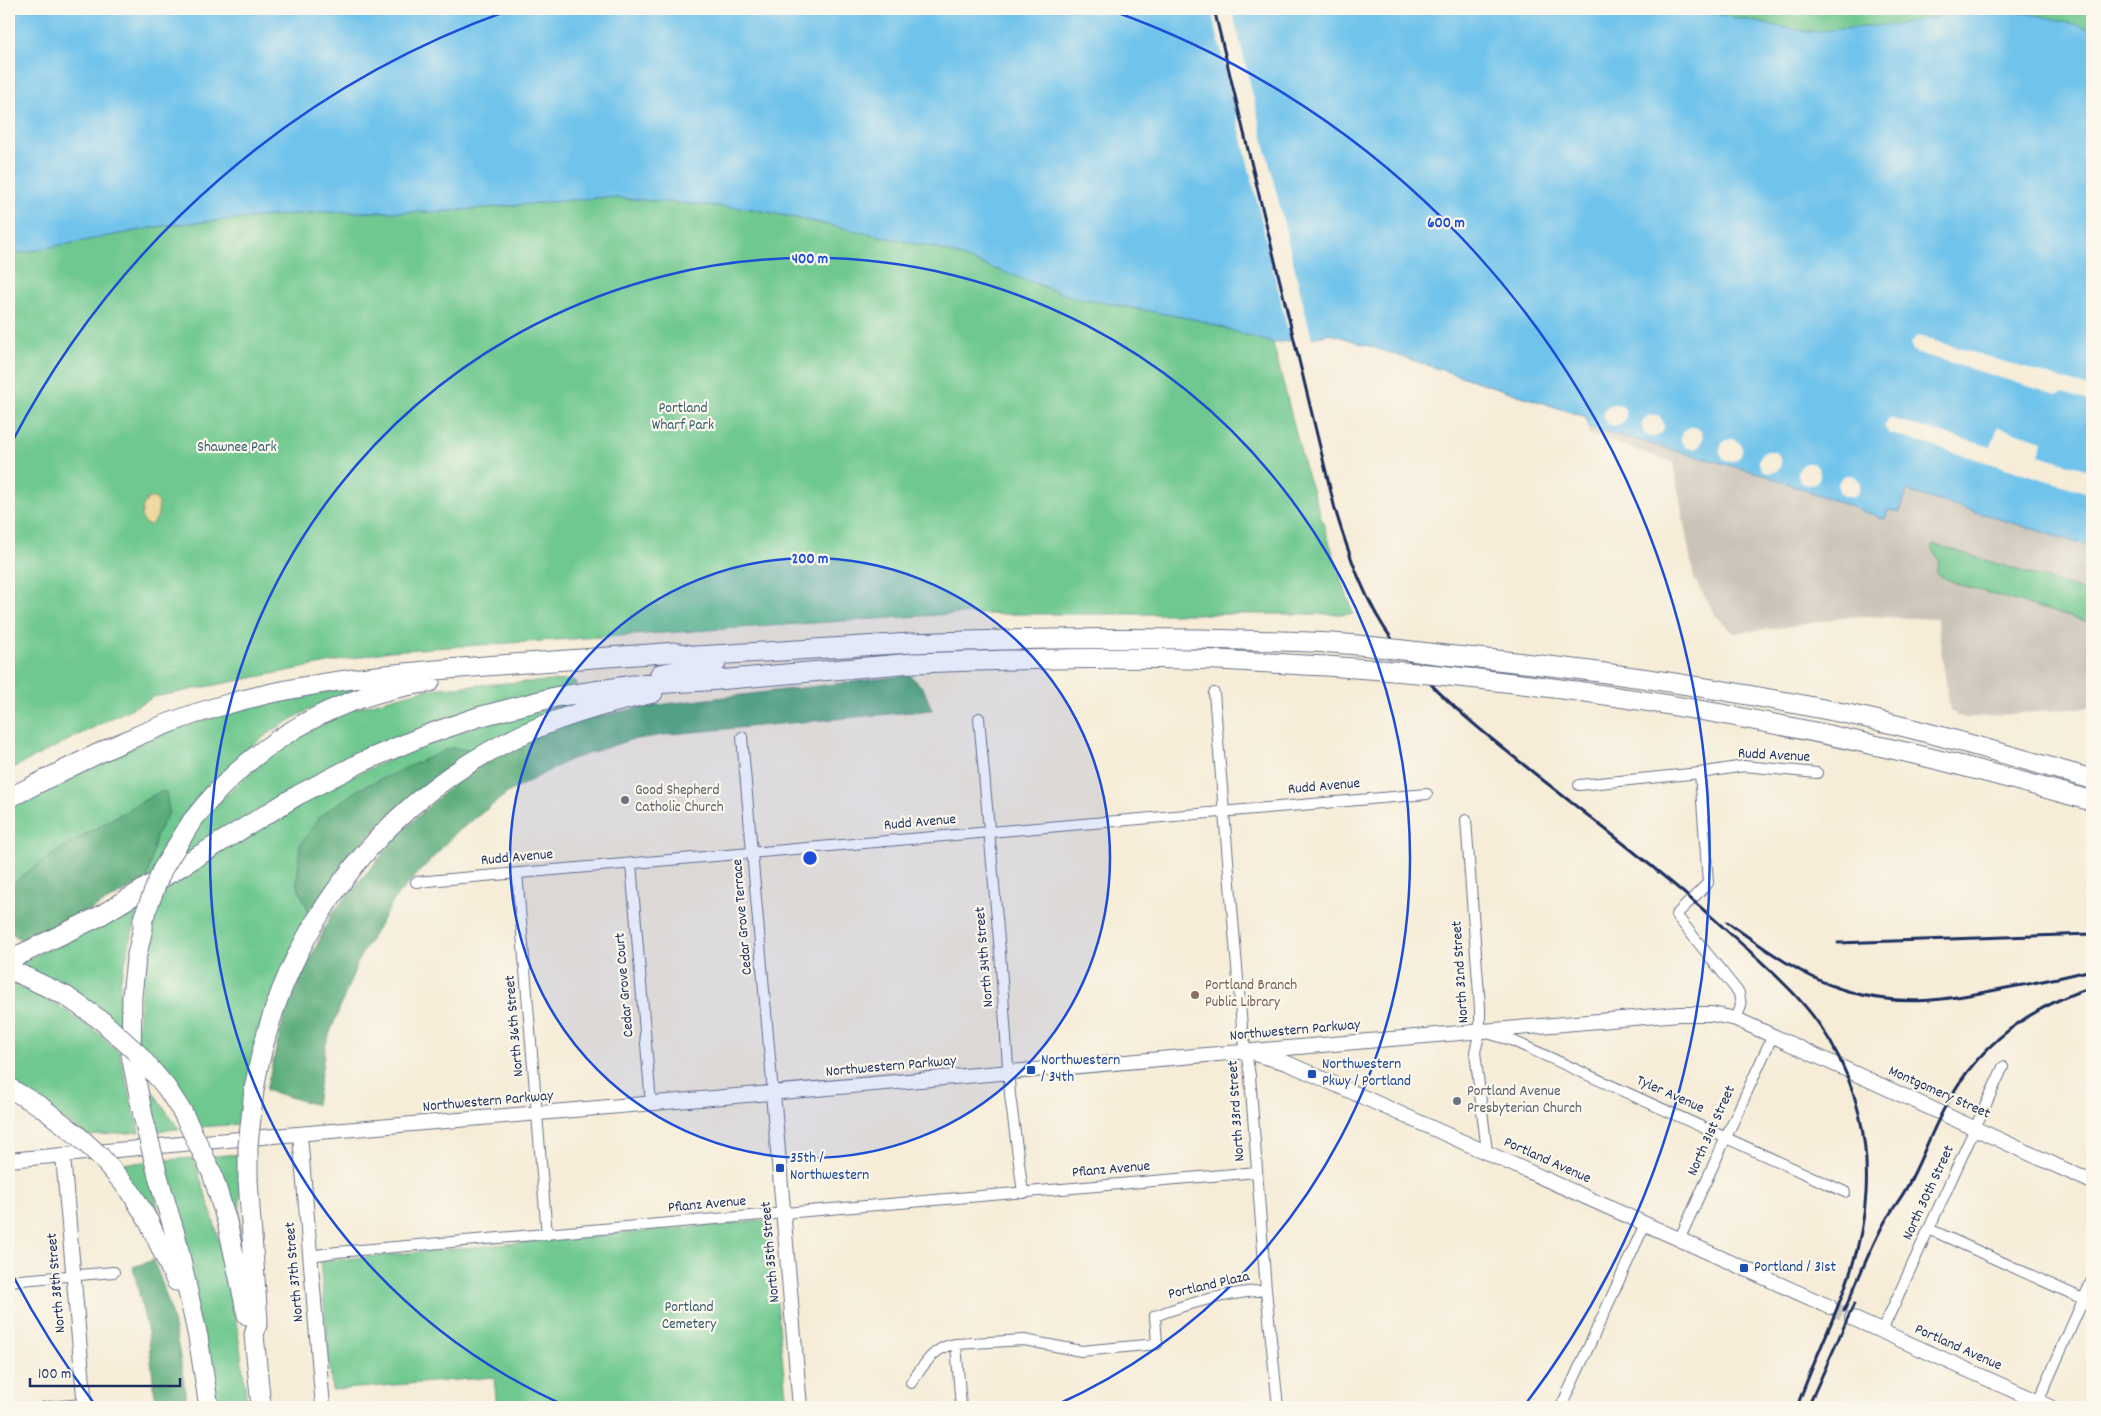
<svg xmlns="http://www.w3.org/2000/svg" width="2101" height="1416" font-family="Dekko,sans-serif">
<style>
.industrial{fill:#cac3b8}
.green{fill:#6ec88f;stroke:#447c76}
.forest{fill:#5aac7a;stroke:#3a6e6c}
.sand{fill:#eeda9e;stroke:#84847e}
.water{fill:#6fc3eb;stroke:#4579a4}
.pier{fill:#f6ecd7}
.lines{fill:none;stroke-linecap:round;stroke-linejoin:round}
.secondary-tunnel{stroke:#cac6bf;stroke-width:14;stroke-dasharray:14 7;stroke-linecap:butt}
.street-casing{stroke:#687188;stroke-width:12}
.secondary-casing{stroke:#687188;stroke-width:16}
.highway-casing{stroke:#687188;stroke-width:21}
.street{stroke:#fff;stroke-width:10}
.secondary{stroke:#fff;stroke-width:14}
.highway{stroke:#fff;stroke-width:19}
.rail{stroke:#1b2f5e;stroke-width:3}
.highway-bridge-casing{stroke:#687188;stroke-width:21;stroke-linecap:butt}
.highway-bridge{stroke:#fff;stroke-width:19}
.ring{fill:none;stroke:#1d4ed8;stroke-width:2.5}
.worship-dot{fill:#6b7280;stroke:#fbf7ec;stroke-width:2}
.education-dot{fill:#8d6e63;stroke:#fbf7ec;stroke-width:2}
.transit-dot{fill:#1a4fb4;stroke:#fbf7ec;stroke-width:2}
.labels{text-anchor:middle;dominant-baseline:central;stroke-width:4.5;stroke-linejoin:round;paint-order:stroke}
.park-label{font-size:15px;fill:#345d6d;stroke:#fbf7ec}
.street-label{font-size:15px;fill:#1b2f5e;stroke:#fbf7ec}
.worship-label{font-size:15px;fill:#5b616d;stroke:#fbf7ec;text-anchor:start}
.education-label{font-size:15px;fill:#785e54;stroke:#fbf7ec;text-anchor:start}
.transit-label{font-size:15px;fill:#164399;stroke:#fbf7ec;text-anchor:start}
.centre{fill:#1d4ed8;stroke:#fbf7ec;stroke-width:2.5}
.ring-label{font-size:15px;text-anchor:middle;font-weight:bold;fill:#1d4ed8;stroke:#fbf7ec;stroke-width:4.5;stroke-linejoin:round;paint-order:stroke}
</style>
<rect width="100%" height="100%" fill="#fbf7ec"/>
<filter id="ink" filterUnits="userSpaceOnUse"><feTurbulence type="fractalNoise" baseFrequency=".02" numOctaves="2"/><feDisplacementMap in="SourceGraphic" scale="10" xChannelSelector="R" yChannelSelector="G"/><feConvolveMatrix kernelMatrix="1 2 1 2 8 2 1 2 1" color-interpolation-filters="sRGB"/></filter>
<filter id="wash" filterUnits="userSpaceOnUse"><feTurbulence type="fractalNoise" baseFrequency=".0096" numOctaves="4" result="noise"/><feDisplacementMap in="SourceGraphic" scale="20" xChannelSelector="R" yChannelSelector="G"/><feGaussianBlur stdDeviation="1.12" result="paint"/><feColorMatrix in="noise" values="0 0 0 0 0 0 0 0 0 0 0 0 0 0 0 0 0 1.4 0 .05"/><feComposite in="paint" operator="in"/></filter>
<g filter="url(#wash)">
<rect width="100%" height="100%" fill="#f6ecd7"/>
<!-- industrial -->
<path class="industrial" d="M1588 427 1762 474 1885 519 1886 485 2092 547V707L1965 718 1950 711 1937 619 1864 616 1841 618 1787 627 1734 633 1716 616 1694 579 1673 462 1588 434Z"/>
<!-- green -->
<path class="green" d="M1690 9H2092V71L1808 32Z
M605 197 754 209 937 248 1073 297 1198 320 1273 343 1304 465 1353 614H950L389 651 154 697 9 770V255L167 225 318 212H440Z
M1933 544 2092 593V623L1960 585 1936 574 1939 560 1931 548Z
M570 680 576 681V686L486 707 177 861 196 824 271 752 338 713 427 689 507 683Z
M374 684C314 702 252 736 211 785 203 795 197 807 190 817 176 837 163 858 150 878L147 880 156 836 169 812 166 792H159C108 822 55 849 9 886V806L97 762 172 730 276 699Z
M589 699 475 750 320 816 300 846 297 885 310 914 242 1124 199 1127 136 1042 148 924 165 886 291 809 342 781 422 745 477 726 533 711Z
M140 902 120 982 119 1024 18 964Z
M9 982 61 1007 97 1032 119 1052 139 1132 88 1136 9 1083Z
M143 1078 179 1129 157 1131Z
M241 1154 239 1240 213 1156Z
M193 1158C223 1238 239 1322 247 1407H217L164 1160Z
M147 1162 166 1241 115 1164Z
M769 1220 787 1407H497L494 1377 332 1390 320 1261Z"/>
<!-- forest -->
<path class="forest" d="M910 675 923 688 932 710 671 734 630 740 569 760 509 792 456 833 396 897 359 959 326 1043 316 1105 266 1090 285 1012 332 913 407 826 470 769 552 727 641 707Z
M450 748 475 750 371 834 345 863 310 914 297 885 300 846 320 816 359 789Z
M159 792H166L169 812 156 836 147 880 26 944 9 931V886C55 849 108 822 159 792Z
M153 1260C174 1307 180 1357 188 1407H156L148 1333 133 1267Z"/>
<!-- sand -->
<path class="sand" d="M148 498H154L159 503 157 518 150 525 146 524 141 517 143 506Z"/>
<!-- water -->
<path class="water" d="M9 9H1690L1808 32 1898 24 1980 9C2014 9 2060 19 2092 29V547L1907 491 1900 512 1888 510 1885 519 1762 474 1588 427 1586 417 1329 333 1322 336 1273 343 1198 320 1073 297 937 248 754 209 605 197 440 212H318L167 225 9 255Z"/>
<!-- pier -->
<path class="pier" d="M1211 9H1232L1312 340 1291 343Z
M1918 336 2092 388V402L2063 393 2057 395 1915 352 1912 349 1911 342Z
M1604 415a11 11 0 1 1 22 0a11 11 0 1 1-22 0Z
M1642 426a11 11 0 1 1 22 0a11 11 0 1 1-22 0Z
M1889 418 1991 447 1998 427 2043 441 2039 455 2092 471V494L1889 433 1884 426Z
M1681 438a11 11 0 1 1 22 0a11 11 0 1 1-22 0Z
M1720 450a11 11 0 1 1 22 0a11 11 0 1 1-22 0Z
M1759 462a11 11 0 1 1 22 0a11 11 0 1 1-22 0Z
M1798 474a11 11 0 1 1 22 0a11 11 0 1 1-22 0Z
M1838 486a11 11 0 1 1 22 0a11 11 0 1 1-22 0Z"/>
</g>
<g filter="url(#ink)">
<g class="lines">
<!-- secondary-tunnel -->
<path class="secondary-tunnel" d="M1830 1307 1852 1318"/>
<!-- street casing -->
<g class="street-casing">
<path id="street" d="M1214 693 1242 1027 1250 1076 1266 1290 1278 1407
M979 718 1000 952 1010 1095 1023 1193
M742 737 773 1093
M1700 773 1708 883 1676 915 1739 993 1741 1006 1736 1019
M1579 785 1700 773 1744 766 1817 773
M1466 820 1480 1008V1031L1475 1052 1487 1152
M631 864 651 1104
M517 873 547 1235
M416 882 1427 794
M1487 1033 1511 1040 1845 1192
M1929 1229 2092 1303
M1679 1240 1773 1035
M310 1256 337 1252 1257 1172
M9 1281 114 1272
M1882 1331 2003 1067
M911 1383C923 1366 934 1346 956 1344
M2038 1402 2092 1280
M45 1407 85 1404
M961 1407 956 1344 1024 1340 1081 1351 1157 1344 1155 1316C1191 1302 1228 1293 1266 1290
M1561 1407 1645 1224"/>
</g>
<!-- secondary casing -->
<g class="secondary-casing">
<path id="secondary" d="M1258 1055 1287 1063 1312 1074 1830 1307
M773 1093 800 1407
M300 1135 323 1407
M63 1156 85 1407
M9 1160 182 1144 1679 1014H1712L1736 1019 2092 1182
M1852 1318 2050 1407"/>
</g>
<!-- highway casing -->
<g class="highway-casing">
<path id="highway" d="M660 674 716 663
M9 798C76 764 144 728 217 707 305 681 394 673 485 666 545 662 604 657 663 653L674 652 697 656 912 643
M192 821C252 744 333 695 430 682
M143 919V928L136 959 132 996 131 1055 143 1116
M9 960 98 917 298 795 362 762 426 735 478 717 555 697 633 685 706 681 913 663
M9 969 66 996 102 1021
M137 1053 166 1087 183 1113
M9 1088 40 1106 76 1134
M254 1090C278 943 370 813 503 744 550 719 601 705 653 693
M112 1170 131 1192 149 1222 176 1281
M212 1173 227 1222 247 1315
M159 1180 176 1237 198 1337 209 1407
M248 1180 258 1321 254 1335 261 1407"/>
</g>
<!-- street -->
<use href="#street" class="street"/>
<!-- secondary -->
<use href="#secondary" class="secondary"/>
<!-- highway -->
<use href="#highway" class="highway"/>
<!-- rail -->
<path class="rail" d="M1214 9 1335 509C1349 555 1365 603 1394 642 1434 695 1488 736 1539 777 1605 829 1673 881 1735 938 1770 970 1806 1000 1830 1041 1857 1087 1869 1140 1866 1193 1862 1271 1822 1336 1797 1407
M1727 922C1762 947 1800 975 1841 989 1900 1009 1948 1000 2006 988 2035 983 2064 977 2092 970
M1838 943 2092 934
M1844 1311C1857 1283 1868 1253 1883 1225 1890 1212 1900 1200 1907 1187 1923 1158 1933 1126 1950 1098 1982 1042 2031 1007 2092 987
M1808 1407 1854 1304"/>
<!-- highway-bridge casing -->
<g class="highway-bridge-casing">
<path id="highway-bridge" d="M912 643C1052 637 1192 637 1332 643 1370 645 1408 651 1445 655 1579 667 1711 686 1843 713 1927 730 2010 756 2092 779
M913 663C1004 660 1096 657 1188 659 1234 660 1280 664 1326 666 1514 678 1700 705 1883 747 1953 762 2023 782 2092 801
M143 919 162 870 192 821
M102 1021 137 1053
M183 1113 212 1173
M143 1116 159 1180
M76 1134 100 1156 112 1170
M248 1180V1145L254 1090"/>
</g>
<!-- highway-bridge -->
<use href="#highway-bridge" class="highway-bridge"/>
</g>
</g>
<!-- distance rings -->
<circle cx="810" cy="858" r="300" fill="#1d4ed8" fill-opacity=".12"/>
<g class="ring">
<circle cx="810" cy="858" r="300"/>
<path d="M566 1406A600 600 0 1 1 1054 1406"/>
<path d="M96 1406A900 900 0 0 1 12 1274M12 442A900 900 0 0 1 510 10M1110 10A900 900 0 0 1 1524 1406"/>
</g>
<!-- markers -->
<g class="worship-dot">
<circle cx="625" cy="800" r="5"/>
<circle cx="1457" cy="1101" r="5"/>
</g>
<circle class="education-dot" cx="1195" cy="995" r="5"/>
<g class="transit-dot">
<rect x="1026" y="1065" width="10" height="10" rx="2.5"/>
<rect x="1307" y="1069" width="10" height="10" rx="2.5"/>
<rect x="775" y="1163" width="10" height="10" rx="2.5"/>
<rect x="1739" y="1263" width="10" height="10" rx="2.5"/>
</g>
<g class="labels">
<!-- park labels -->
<g class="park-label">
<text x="683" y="409">Portland<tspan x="683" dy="17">Wharf Park</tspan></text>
<text x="237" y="448">Shawnee Park</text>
<text x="689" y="1308">Portland<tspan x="689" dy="17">Cemetery</tspan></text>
</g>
<!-- street labels -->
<g class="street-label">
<text transform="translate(1774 756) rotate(3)">Rudd Avenue</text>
<text transform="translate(1324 787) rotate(-5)">Rudd Avenue</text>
<text transform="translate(920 823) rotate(-5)">Rudd Avenue</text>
<text transform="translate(517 858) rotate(-5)">Rudd Avenue</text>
<text transform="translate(743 917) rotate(-95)">Cedar Grove Terrace</text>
<text transform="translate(985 957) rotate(-95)">North 34th Street</text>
<text transform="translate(1461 972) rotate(-94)">North 32nd Street</text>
<text transform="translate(625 985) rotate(-95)">Cedar Grove Court</text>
<text transform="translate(515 1026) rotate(-95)">North 36th Street</text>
<text transform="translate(1295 1031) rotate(-5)">Northwestern Parkway</text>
<text transform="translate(891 1067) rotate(-5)">Northwestern Parkway</text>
<text transform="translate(1939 1093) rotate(24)">Montgomery Street</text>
<text transform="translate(1670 1095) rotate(24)">Tyler Avenue</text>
<text transform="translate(488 1102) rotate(-5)">Northwestern Parkway</text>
<text transform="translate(1237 1111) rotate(-94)">North 33rd Street</text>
<text transform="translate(1712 1131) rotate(-66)">North 31st Street</text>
<text transform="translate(1547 1161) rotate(24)">Portland Avenue</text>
<text transform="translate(1111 1170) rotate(-5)">Pflanz Avenue</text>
<text transform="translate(1929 1193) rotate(-65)">North 30th Street</text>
<text transform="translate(707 1205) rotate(-5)">Pflanz Avenue</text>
<text transform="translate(771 1252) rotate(-95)">North 35th Street</text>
<text transform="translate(295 1272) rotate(-95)">North 37th Street</text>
<text transform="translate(57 1283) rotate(-95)">North 38th Street</text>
<text transform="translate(1209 1286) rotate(-13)">Portland Plaza</text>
<text transform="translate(1958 1348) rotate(24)">Portland Avenue</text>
</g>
<!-- worship labels -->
<g class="worship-label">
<text x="635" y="791">Good Shepherd<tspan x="635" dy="17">Catholic Church</tspan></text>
<text x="1467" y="1092">Portland Avenue<tspan x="1467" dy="17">Presbyterian Church</tspan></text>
</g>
<!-- education labels -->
<g class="education-label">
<text x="1205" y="986">Portland Branch<tspan x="1205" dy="17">Public Library</tspan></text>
</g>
<!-- transit labels -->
<g class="transit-label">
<text x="1041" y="1061">Northwestern<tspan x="1041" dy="17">/ 34th</tspan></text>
<text x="1322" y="1065">Northwestern<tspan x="1322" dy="17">Pkwy / Portland</tspan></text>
<text x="790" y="1159">35th /<tspan x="790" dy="17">Northwestern</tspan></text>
<text x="1754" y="1268">Portland / 31st</text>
</g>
</g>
<circle cx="810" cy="858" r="8" class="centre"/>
<g class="ring-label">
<text x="1446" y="227">600 m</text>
<text x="810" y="263">400 m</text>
<text x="810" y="563">200 m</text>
</g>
<!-- margin -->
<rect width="2101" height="1416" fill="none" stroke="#fbf7ec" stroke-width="30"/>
<!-- scale -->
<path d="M30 1378v8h150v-8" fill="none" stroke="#1b2f5e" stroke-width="2.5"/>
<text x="38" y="1378" font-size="15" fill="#1b2f5e" stroke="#fbf7ec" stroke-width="4" paint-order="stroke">100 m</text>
</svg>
